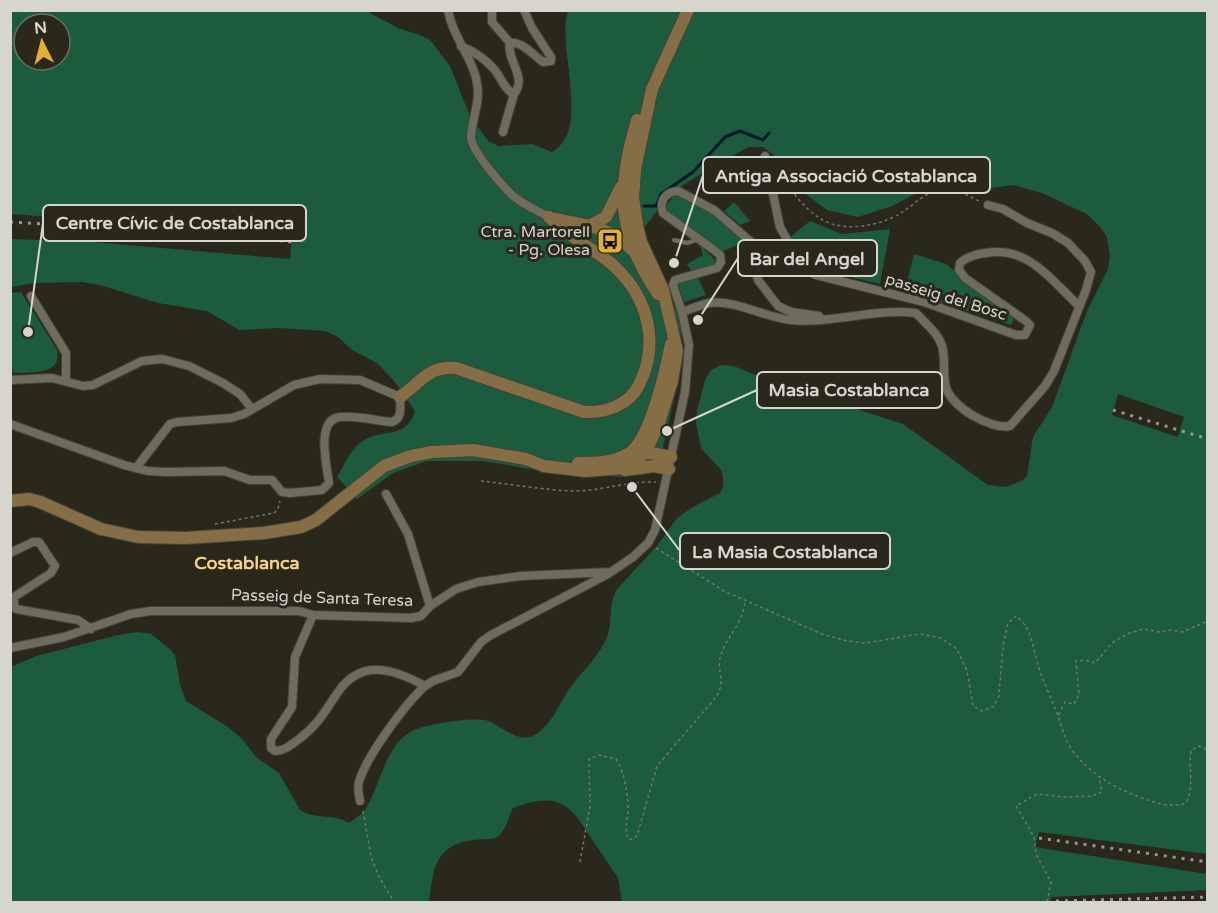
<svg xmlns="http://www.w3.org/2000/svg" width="1218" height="913" font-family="'Varela Round',sans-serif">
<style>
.green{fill:#1c5b3e;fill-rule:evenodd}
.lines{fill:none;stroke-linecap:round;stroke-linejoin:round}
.stream{stroke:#03192b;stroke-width:3}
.lane-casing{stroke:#464339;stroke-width:5}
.street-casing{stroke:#464339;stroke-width:10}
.secondary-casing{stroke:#464339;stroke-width:14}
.path{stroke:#76756a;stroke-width:1.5;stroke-dasharray:3 3;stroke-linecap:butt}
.lane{stroke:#6e6c5d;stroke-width:4}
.street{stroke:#6e6c5d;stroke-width:8}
.secondary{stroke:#856e45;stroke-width:12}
.rail{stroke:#99978d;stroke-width:3;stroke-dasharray:3 6;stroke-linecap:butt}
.labels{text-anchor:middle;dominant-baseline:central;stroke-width:6;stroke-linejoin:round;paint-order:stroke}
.poi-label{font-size:16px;fill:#d7d6ce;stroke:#2a281b;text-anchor:end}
.street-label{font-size:16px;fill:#d7d6ce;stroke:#2a281b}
.neighbourhood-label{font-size:18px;font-weight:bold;fill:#f8d38a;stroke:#2a281b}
.leader{fill:none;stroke:#d7d6ce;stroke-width:2}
.callout-dot{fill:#d7d6ce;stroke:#2a281b;stroke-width:2}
.callout{fill:#2a281b;stroke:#d7d6ce;stroke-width:2}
.callout-label{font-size:18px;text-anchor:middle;font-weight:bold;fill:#d7d6ce}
</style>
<rect width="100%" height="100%" fill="#2a281b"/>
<!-- green -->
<path class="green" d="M11 11H366L400 29 420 35 430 40 450 66 470 116 489 142 499 146 532 144 552 152C592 130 556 47 568 11H1207V854L1039 832 1035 847 1207 874V890L1051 897V902H622L618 878 577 817C558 794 539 799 513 808 508 817 506 831 497 837 491 840 480 839 473 840 433 846 434 869 429 902H11V667L36 656 118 635 138 632 151 634 171 650 175 655 180 684 186 701 228 727 242 739 256 757 279 773 300 810C316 820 332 813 349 823 355 818 363 814 366 808 382 782 384 747 412 731 424 724 477 716 488 721 504 727 519 746 538 733 553 722 559 704 569 689 581 672 599 657 607 637 613 622 608 603 617 589L656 547 677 518 691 508 720 493 723 487V476L721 470 701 448 696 423 697 411 705 380 711 370 721 365 734 366 775 383 903 424 988 485 1006 487 1023 480 1027 476 1033 437 1052 407 1087 311 1108 269 1110 256 1107 237 1101 228 1087 214 1044 194 1014 185 984 189 960 185 923 190 892 206 858 217 848 215 827 210 799 189 776 157 763 147H749L713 166 665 197 658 210 642 230 651 260 681 320 682 326 679 376 661 456 641 471 623 477 548 472 483 461H427L393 473 357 499 337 477C344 466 351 449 361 442 382 427 406 441 415 411L395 382 377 363 352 350 338 337 325 331 279 328 239 330 207 311 158 303 100 285 81 282 35 283 11 287V239L92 242 290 259 292 235 11 214ZM24 24H60V60H24ZM1118 394 1184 417 1178 437 1112 415Z
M675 194 722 217 745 242 721 252 704 237 668 213 666 206Z
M734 202 750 221 740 225 724 211Z
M810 221 842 234 890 229 880 284 811 268 789 238Z
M699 244 716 261 713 265 691 271 687 264 703 255Z
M914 254 946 264 1014 319 1011 325 905 291Z
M698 278 706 295 684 302 678 284Z
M21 292 57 350C63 376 30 372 13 373L12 367H11V293Z"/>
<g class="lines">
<!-- stream -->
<path class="stream" d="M644 206H656L661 194 693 172 725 137 740 131 763 140 769 133"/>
<!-- lane casing -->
<g class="lane-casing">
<path id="lane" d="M674 240 687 243 699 239"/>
</g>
<!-- street casing -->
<g class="street-casing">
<path id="street" d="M448 10C452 35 470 54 476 78 482 101 472 116 471 137 471 150 500 183 510 193 520 203 536 210 549 217
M492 10V22L510 43
M461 46C473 51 484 58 493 68 501 76 504 90 514 94 528 77 506 60 510 43 522 41 533 55 543 62L551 61V57L532 28 524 10
M503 132 514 94
M765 156 780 227 803 269 816 275 924 302 1016 335H1025L1030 325 1026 321 965 278 959 270 960 263C968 256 976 254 986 253 1029 246 1051 280 1079 306
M31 296 66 353V381
M682 312 673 285 675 280 717 268 721 262 720 255 714 250 663 213C659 200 666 192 678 191L714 210 751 242 758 280 778 306 791 312 819 316
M10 380 52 378 83 386 93 385 142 361 162 359 189 366 223 383 240 394 252 409
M10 424 124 465 148 471 165 472 224 471 250 480H272L282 492 290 493 322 490 329 483C327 466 315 420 340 417 357 415 376 421 392 422 403 418 400 407 400 397L360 380 320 379 294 385 244 414 231 418 177 422 170 424 136 468
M386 494 408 534 430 606
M10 553 33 542H39L55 566 51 573 14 597V605L16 609 78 620 91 629
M313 615 295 657 292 707 271 739V748L275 751C285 751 292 744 299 739 319 724 325 711 338 692 362 658 394 669 425 686
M10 648 64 637 131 614 151 611H299L313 615 411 618 421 616 430 606 456 589 478 582 521 576 611 572 633 557 648 543 655 530 685 392 689 345 682 312C691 309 700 305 709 303 734 299 766 318 791 320 833 324 875 308 916 313 925 323 938 333 942 346 946 359 942 374 946 387 951 407 991 430 1010 426L1045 386 1054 371 1086 290 1091 272 1085 261 1068 243 1052 233 1027 223 1003 209 988 205
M360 801C359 795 357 788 359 782 366 757 405 704 425 686L433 681 458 672 481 642 491 635 608 574"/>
</g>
<!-- secondary casing -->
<g class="secondary-casing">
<path id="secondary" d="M637 120C617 189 616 232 658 294
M556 219C582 225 614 227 632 250
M585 228 606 217 621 187
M400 397C420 383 429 365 456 368L584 412C606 413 629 405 639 385 660 343 648 298 615 267 607 259 598 254 589 248 575 239 562 227 549 217
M640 454 651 453 671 457
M578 463C594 463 613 463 628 454 650 442 666 369 671 344
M625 470 654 466 669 469
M10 501 29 499 40 502 101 529 138 537 185 538 264 533 301 527 316 520 384 466 411 456 432 452 473 450 526 459 544 466 586 471 622 468 637 460 645 453 658 426 672 381 677 351 663 290 641 242 637 225 633 198 635 169 652 89 688 10"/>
</g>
<!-- path -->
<path class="path" d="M779 176C792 190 804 209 821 219 843 233 880 226 901 213 915 204 927 190 945 189 955 188 970 197 979 201
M481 481C511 484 543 490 573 491 602 491 628 481 656 482
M215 524 274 513 278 509 280 501
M656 548 724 591 822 634 847 641 865 643 920 634 941 638 957 649 967 671 973 706 982 711 993 707 999 696 1003 646 1008 623 1016 616C1031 627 1032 644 1037 661 1041 677 1049 693 1055 708 1060 719 1062 732 1068 743 1080 766 1108 785 1132 794 1150 801 1167 809 1186 803 1195 785 1188 769 1191 751L1198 746 1208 750
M1059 715 1065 702 1074 704 1079 694 1076 661 1085 660 1095 663 1112 643 1127 634 1143 629 1159 632 1172 630 1182 632 1208 621
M363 811 371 856 378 875 394 902
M580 862 590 806 589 759 599 755 616 759C625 773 628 794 628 811 627 822 624 830 629 840L637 836 657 766 717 696C719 691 721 687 721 682 721 674 718 666 720 658 726 636 741 628 745 602
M1047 902 1051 882 1036 854 1034 837 1016 806 1037 794 1063 797 1092 796 1102 792 1099 776"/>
<!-- lane -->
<use href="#lane" class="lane"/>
<!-- street -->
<use href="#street" class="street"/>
<!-- secondary -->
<use href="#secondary" class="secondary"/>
<!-- rail -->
<path class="rail" d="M10 222 194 233 292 242
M1113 410 1208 439
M1039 838 1208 862
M1056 901 1208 897"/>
</g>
<!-- icons -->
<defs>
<g id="bus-square" transform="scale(1.35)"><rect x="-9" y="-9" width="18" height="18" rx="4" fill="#e3ae35" stroke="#2a281b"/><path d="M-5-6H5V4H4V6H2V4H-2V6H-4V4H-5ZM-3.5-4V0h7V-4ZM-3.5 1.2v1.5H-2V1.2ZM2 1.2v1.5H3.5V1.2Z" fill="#111"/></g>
</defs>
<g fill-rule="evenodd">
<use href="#bus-square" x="610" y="241"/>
</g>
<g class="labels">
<!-- poi labels -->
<g class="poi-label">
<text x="590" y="232">Ctra. Martorell<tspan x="590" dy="18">- Pg. Olesa</tspan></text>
</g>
<!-- street labels -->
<g class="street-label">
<text transform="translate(946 297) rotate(17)">passeig del Bosc</text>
<text transform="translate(322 598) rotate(2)">Passeig de Santa Teresa</text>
</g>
<!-- neighbourhood labels -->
<g class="neighbourhood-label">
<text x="247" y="563">Costablanca</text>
</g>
</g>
<!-- callouts -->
<path class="leader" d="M674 263L703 175M28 332L43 223M698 320L738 258M667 431L757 390M632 487L680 551"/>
<g class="callout-dot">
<circle cx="674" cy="263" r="6"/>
<circle cx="28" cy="332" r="6"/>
<circle cx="698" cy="320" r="6"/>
<circle cx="667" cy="431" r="6"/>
<circle cx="632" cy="487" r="6"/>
</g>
<g class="callout">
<rect x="703" y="157" width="287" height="36" rx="6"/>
<rect x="43" y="205" width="263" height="36" rx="6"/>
<rect x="738" y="240" width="139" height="36" rx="6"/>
<rect x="757" y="372" width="185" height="36" rx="6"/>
<rect x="680" y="533" width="210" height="36" rx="6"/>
</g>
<g class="callout-label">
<text x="846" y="182">Antiga Associació Costablanca</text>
<text x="175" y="229">Centre Cívic de Costablanca</text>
<text x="807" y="265">Bar del Angel</text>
<text x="849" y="396">Masia Costablanca</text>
<text x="785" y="558">La Masia Costablanca</text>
</g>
<!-- border -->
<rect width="1218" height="913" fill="none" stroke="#d7d6ce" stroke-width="24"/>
<!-- north arrow -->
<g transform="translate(42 42) rotate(354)"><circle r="28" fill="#2a281b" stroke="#6f6e63" stroke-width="1.5"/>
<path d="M0-4.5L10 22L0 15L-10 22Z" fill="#e3ae35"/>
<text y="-9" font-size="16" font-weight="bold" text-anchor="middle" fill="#d7d6ce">N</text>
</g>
</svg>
